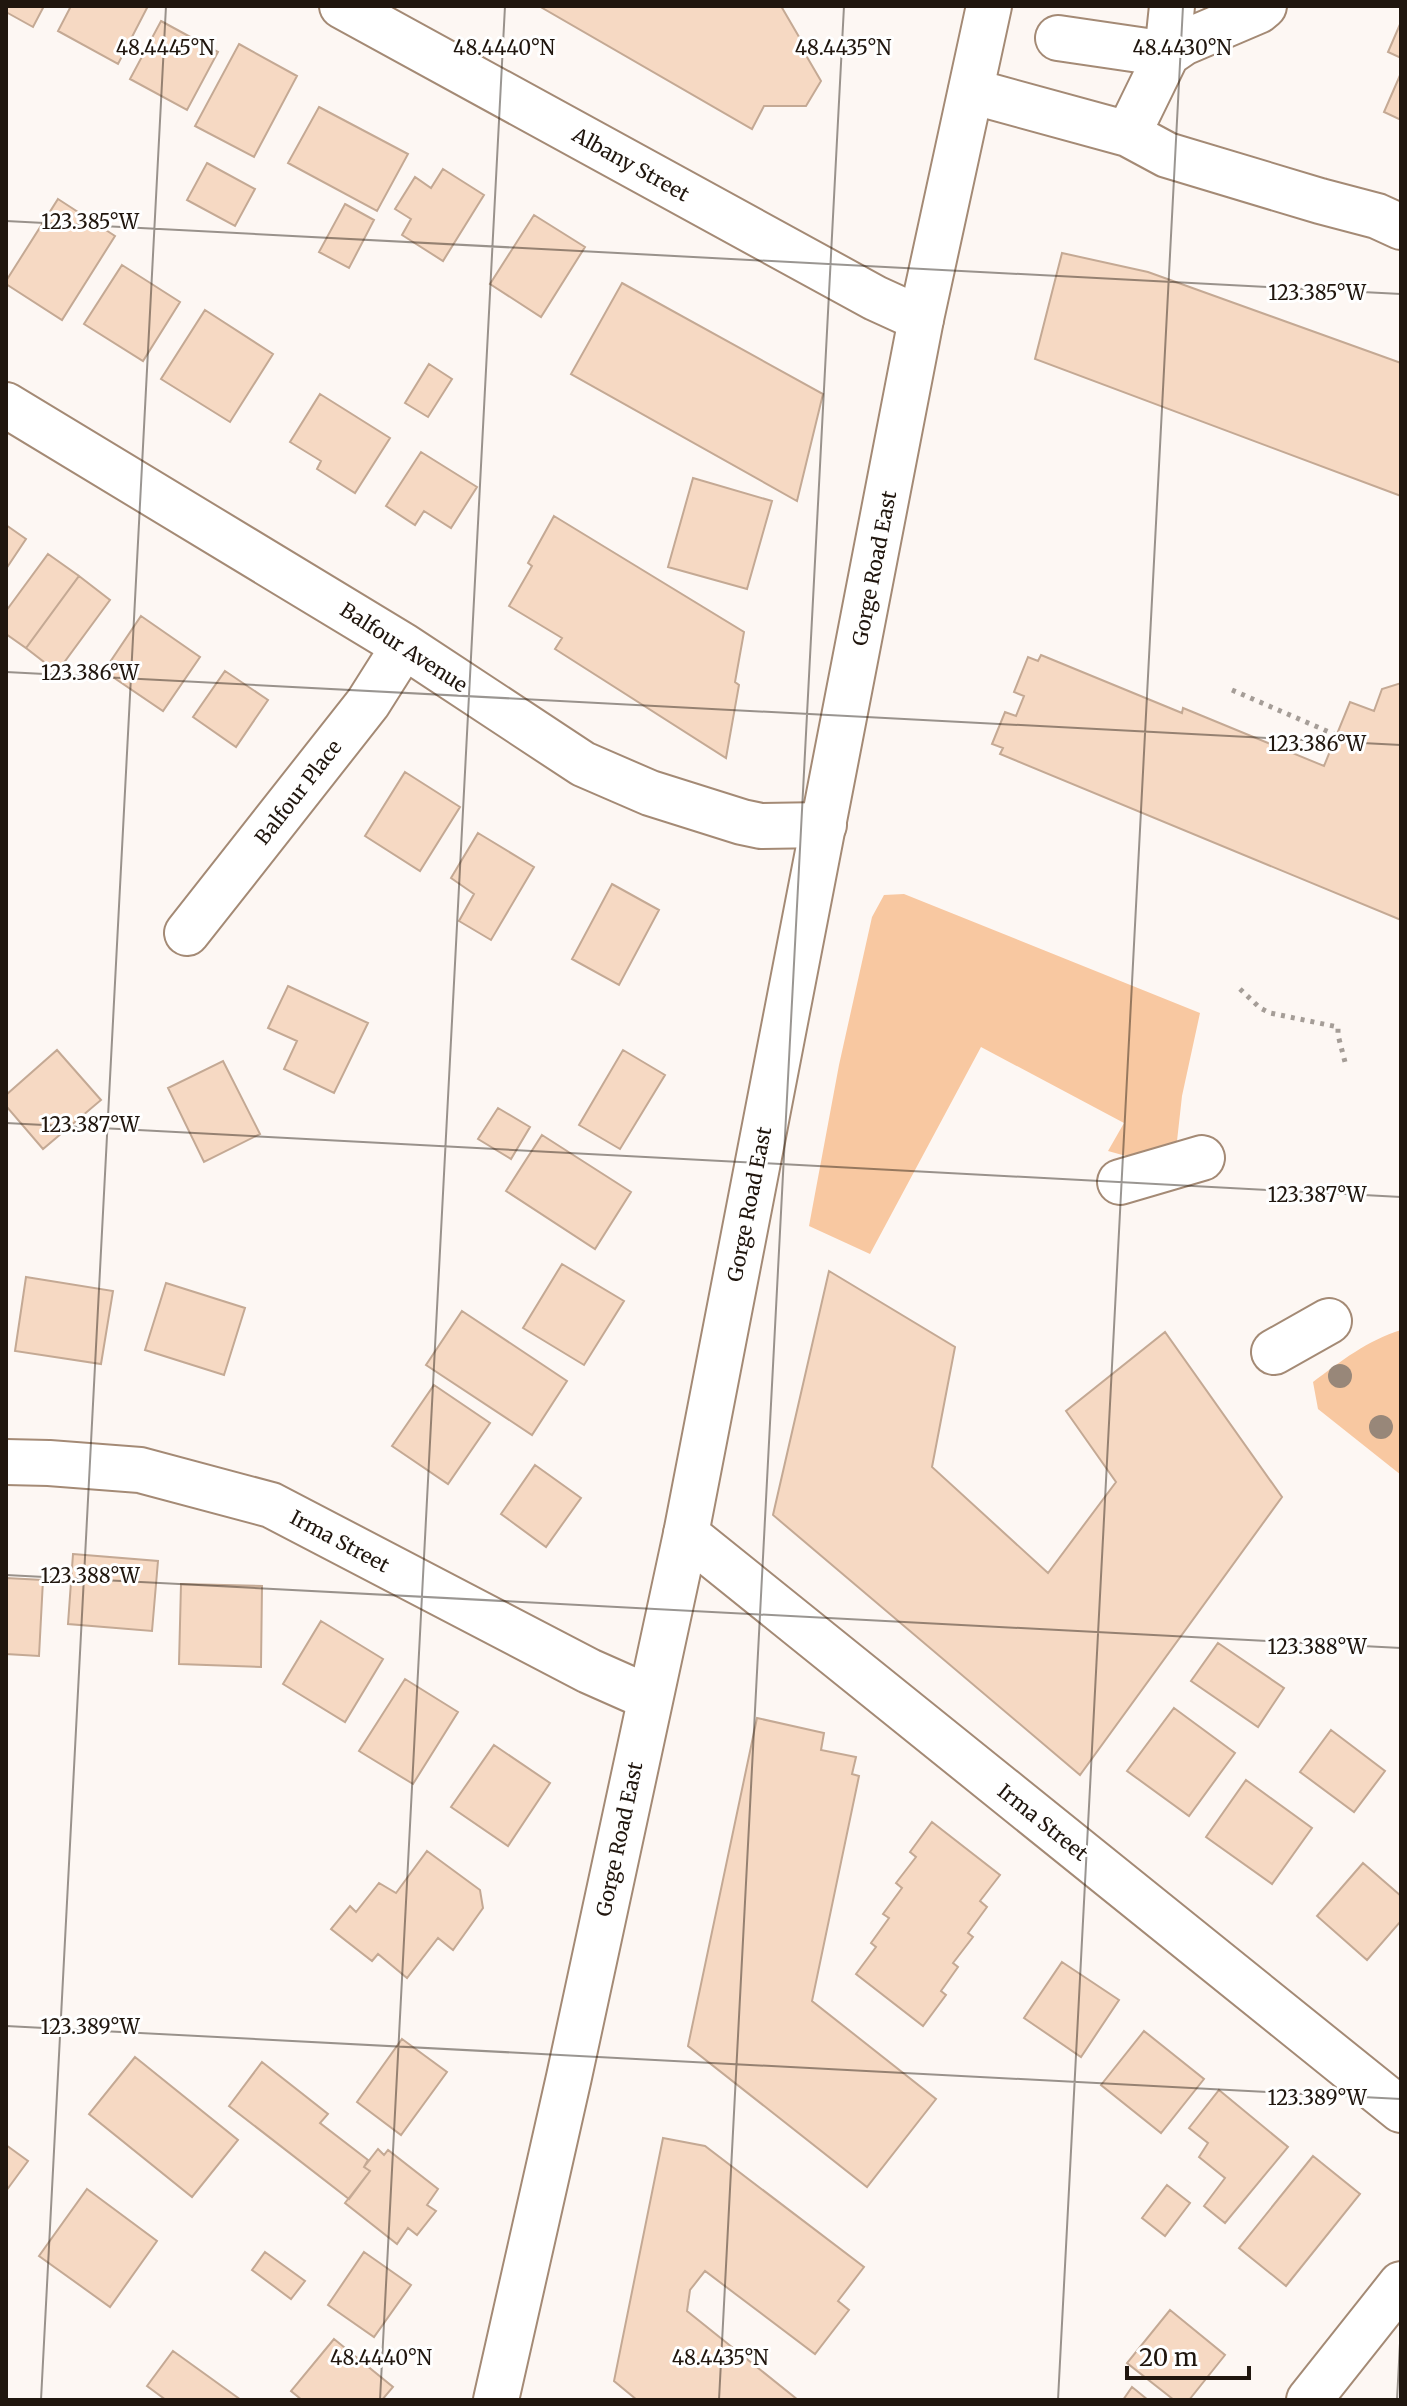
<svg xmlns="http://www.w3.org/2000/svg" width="1407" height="2406" font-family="Merriweather,serif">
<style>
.green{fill:#f8c8a1}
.building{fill:#f6d9c3;stroke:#c4a994;stroke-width:2}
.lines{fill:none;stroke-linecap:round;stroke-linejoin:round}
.minor-casing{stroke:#a48a75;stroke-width:48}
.major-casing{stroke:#a48a75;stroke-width:48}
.path{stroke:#a59d97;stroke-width:5;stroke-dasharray:4 6;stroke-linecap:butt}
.minor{stroke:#fff;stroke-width:44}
.major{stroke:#fff;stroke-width:44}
.tree{fill:#988779}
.ticks{fill:none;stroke:#20160e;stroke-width:2;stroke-opacity:0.45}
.labels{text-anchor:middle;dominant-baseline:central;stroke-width:6;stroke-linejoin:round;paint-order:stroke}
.street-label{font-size:20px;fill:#20160e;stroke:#fff}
.ticks-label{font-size:20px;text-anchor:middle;fill:#20160e;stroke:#fff;stroke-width:6;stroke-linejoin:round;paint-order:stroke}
</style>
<rect width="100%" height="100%" fill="#fdf7f3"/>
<!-- green -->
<path class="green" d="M904 894 1200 1013 1182 1096 1176 1150 1144 1161 1108 1151 1124 1123 981 1047 870 1254 809 1226 839 1065 872 917 884 895Z
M1401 1330V1475L1318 1409 1313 1382C1341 1361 1368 1340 1401 1330Z"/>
<!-- building -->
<path class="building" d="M6 6H44L33 27 6 12Z
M71 6H148L118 64 58 31Z
M539 6H781L802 42 800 45 821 81 806 106H764L752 129Z
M161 21 218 52 187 110 130 79Z
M1401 22V58L1388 52Z
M239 44 297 76 254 157 195 126Z
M1401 73V120L1384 112Z
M319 107 408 154 377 211 288 163Z
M207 163 255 189 235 226 187 200Z
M443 169 484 195 443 261 402 235 411 219 395 209 415 177 431 188Z
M58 199 115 236 62 320 6 284V281Z
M345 204 374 220 349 268 319 252Z
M534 215 585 247 541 317 490 284Z
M1062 253 1148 272 1401 363V496L1035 359Z
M122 265 180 302 143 361 84 324Z
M622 283 823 394 797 501 571 374Z
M205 310 273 354 230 422 161 379Z
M429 364 452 379 428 417 405 403Z
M320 394 390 438 355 493 317 469 321 461 290 442Z
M421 452 477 487 451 528 424 511 415 525 386 506Z
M693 478 772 501 747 589 668 567Z
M554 516 744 632 735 682 739 685 726 758 555 649 562 638 509 606 532 566 528 563Z
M6 525 26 539 6 569Z
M48 554 79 576 26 648 6 634V611Z
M79 576 110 600 57 672 26 648Z
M141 616 200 657 163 711 104 671Z
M1041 655 1182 713 1183 708 1324 766 1350 702 1374 711 1382 689 1401 683V920L1000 754 1003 748 992 744 1005 712 1016 716 1024 696 1014 692 1028 657 1038 661Z
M225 671 268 700 236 747 193 717Z
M405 772 460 807 420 871 365 836Z
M478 833 534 867 491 940 459 921 474 894 451 878Z
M612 884 659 910 619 985 572 959Z
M288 986 368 1023 334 1093 284 1069 297 1041 268 1028Z
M57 1050 101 1100 43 1149 6 1106V1095Z
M623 1050 665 1075 620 1149 579 1125Z
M223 1061 260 1134 204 1162 168 1088Z
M498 1108 530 1127 511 1159 478 1139Z
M542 1135 631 1192 595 1249 506 1191Z
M562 1264 624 1301 584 1365 523 1328Z
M829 1271 955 1347 932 1467 1048 1573 1116 1482 1066 1411 1165 1332 1282 1497 1080 1775 773 1515Z
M26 1277 113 1291 101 1364 15 1351Z
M166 1283 245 1308 224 1375 145 1350Z
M462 1311 567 1381 532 1435 426 1365Z
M434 1385 490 1423 448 1484 392 1446Z
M535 1465 581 1498 546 1547 501 1514Z
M73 1554 158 1561 152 1631 68 1624Z
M6 1578 43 1580 39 1656 6 1654Z
M181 1584 262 1586 261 1667 179 1664Z
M321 1621 383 1659 345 1722 283 1684Z
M1218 1643 1284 1688 1258 1727 1191 1681Z
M405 1679 458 1712 413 1784 359 1751Z
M1174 1708 1235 1753 1189 1816 1127 1771Z
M757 1718 824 1733 821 1750 856 1757 852 1774 859 1776 812 2001 936 2099 867 2187 688 2046Z
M1331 1730 1385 1771 1354 1812 1300 1772Z
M494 1745 550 1783 508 1846 451 1807Z
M1246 1780 1312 1828 1272 1884 1206 1837Z
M932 1822 1000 1875 980 1901 987 1907 968 1933 973 1937 953 1963 958 1967 941 1991 946 1995 923 2026 856 1974 876 1947 871 1943 889 1918 883 1914 902 1888 896 1883 916 1857 910 1852Z
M427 1851 480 1890 483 1908 453 1950 438 1938 407 1978 378 1954 372 1961 331 1929 350 1906 356 1912 379 1883 396 1893Z
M1363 1863 1401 1896V1921L1367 1960 1317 1916Z
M1062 1962 1119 2000 1081 2057 1024 2018Z
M1144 2031 1204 2079 1161 2133 1101 2085Z
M402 2039 447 2072 401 2135 357 2102Z
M135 2057 238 2140 192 2197 89 2114Z
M262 2062 328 2114 320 2123 368 2160 364 2167 370 2171 349 2199 229 2106Z
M1219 2090 1288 2147 1225 2223 1204 2206 1225 2178 1199 2157 1208 2143 1189 2128Z
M663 2138 705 2146 864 2267 838 2301 849 2310 815 2354 705 2271 690 2290 687 2311 798 2400H637L614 2381Z
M6 2145 28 2161 6 2191Z
M378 2149 384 2155 388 2150 438 2189 427 2205 436 2211 417 2235 408 2228 397 2244 345 2203 370 2171 364 2167Z
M1313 2156 1360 2194 1286 2286 1239 2248Z
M1167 2185 1190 2203 1165 2236 1142 2218Z
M87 2189 157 2241 110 2307 39 2256Z
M265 2252 305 2281 291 2299 252 2270Z
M364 2252 411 2285 374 2337 328 2305Z
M1170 2310 1225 2355 1189 2400H1174L1127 2363Z
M334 2339 393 2387 382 2400H302L291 2391Z
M173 2351 241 2400H166L147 2386Z
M1132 2387 1148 2400H1123Z"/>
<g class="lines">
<!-- minor casing -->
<g class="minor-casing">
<path id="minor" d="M342 6 875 298 921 319
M1058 38 1167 54 1183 43 1258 11 1264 6
M971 91 1128 134 1167 155 1320 201 1377 216 1401 227
M1128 134 1167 54 1172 6
M6 405 404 646 583 764 650 793 742 822 761 826 824 825
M187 933 368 703 404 646
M1120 1182 1202 1158
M1274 1352 1329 1321
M6 1462 49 1463 140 1470 271 1505 589 1671 650 1698
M686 1534 1401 2110
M1309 2400 1401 2284"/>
</g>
<!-- major casing -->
<g class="major-casing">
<path id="major" d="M496 2400 569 2077 686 1534 921 319 989 6"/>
</g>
<!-- path -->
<path class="path" d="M1232 690 1336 735
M1240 989 1260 1008 1270 1013 1338 1027V1035L1345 1062"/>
<!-- minor -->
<use href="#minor" class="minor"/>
<!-- major -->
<use href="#major" class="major"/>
</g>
<!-- trees -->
<g class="tree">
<circle cx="1340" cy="1376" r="12"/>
<circle cx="1381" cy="1427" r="12"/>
</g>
<!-- ticks -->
<path class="ticks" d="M6 221 1401 294M6 672 1401 745M6 1123 1401 1197M6 1575 1401 1648M6 2026 1401 2099M41 2400 166 6M380 2400 505 6M719 2400 844 6M1058 2400 1183 6M1397 2400 1401 2324"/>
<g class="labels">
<!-- street labels -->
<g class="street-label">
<text transform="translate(631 164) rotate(29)">Albany Street</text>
<text transform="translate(874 568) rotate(-79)">Gorge Road East</text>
<text transform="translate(404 647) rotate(33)">Balfour Avenue</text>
<text transform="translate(298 792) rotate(-52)">Balfour Place</text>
<text transform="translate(749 1204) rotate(-79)">Gorge Road East</text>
<text transform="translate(340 1541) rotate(28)">Irma Street</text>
<text transform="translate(1043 1822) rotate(39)">Irma Street</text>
<text transform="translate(619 1839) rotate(-78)">Gorge Road East</text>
</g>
</g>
<g class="ticks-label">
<text x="165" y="55">48.4445°N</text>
<text x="504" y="55">48.4440°N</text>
<text x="843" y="55">48.4435°N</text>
<text x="1182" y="55">48.4430°N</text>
<text x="90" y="229">123.385°W</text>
<text x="1317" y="300">123.385°W</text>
<text x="90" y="680">123.386°W</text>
<text x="1317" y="751">123.386°W</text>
<text x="90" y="1132">123.387°W</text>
<text x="1317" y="1202">123.387°W</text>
<text x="90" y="1583">123.388°W</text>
<text x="1317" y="1654">123.388°W</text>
<text x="90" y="2034">123.389°W</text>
<text x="1317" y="2105">123.389°W</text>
<text x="381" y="2365">48.4440°N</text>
<text x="720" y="2365">48.4435°N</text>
</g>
<!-- border -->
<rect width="1407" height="2406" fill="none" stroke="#20160e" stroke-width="16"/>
<!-- scale -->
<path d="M1127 2366v12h122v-12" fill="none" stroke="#20160e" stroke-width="4"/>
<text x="1139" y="2366" font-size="24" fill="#20160e" stroke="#ffffff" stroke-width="6" paint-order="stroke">20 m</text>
</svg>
